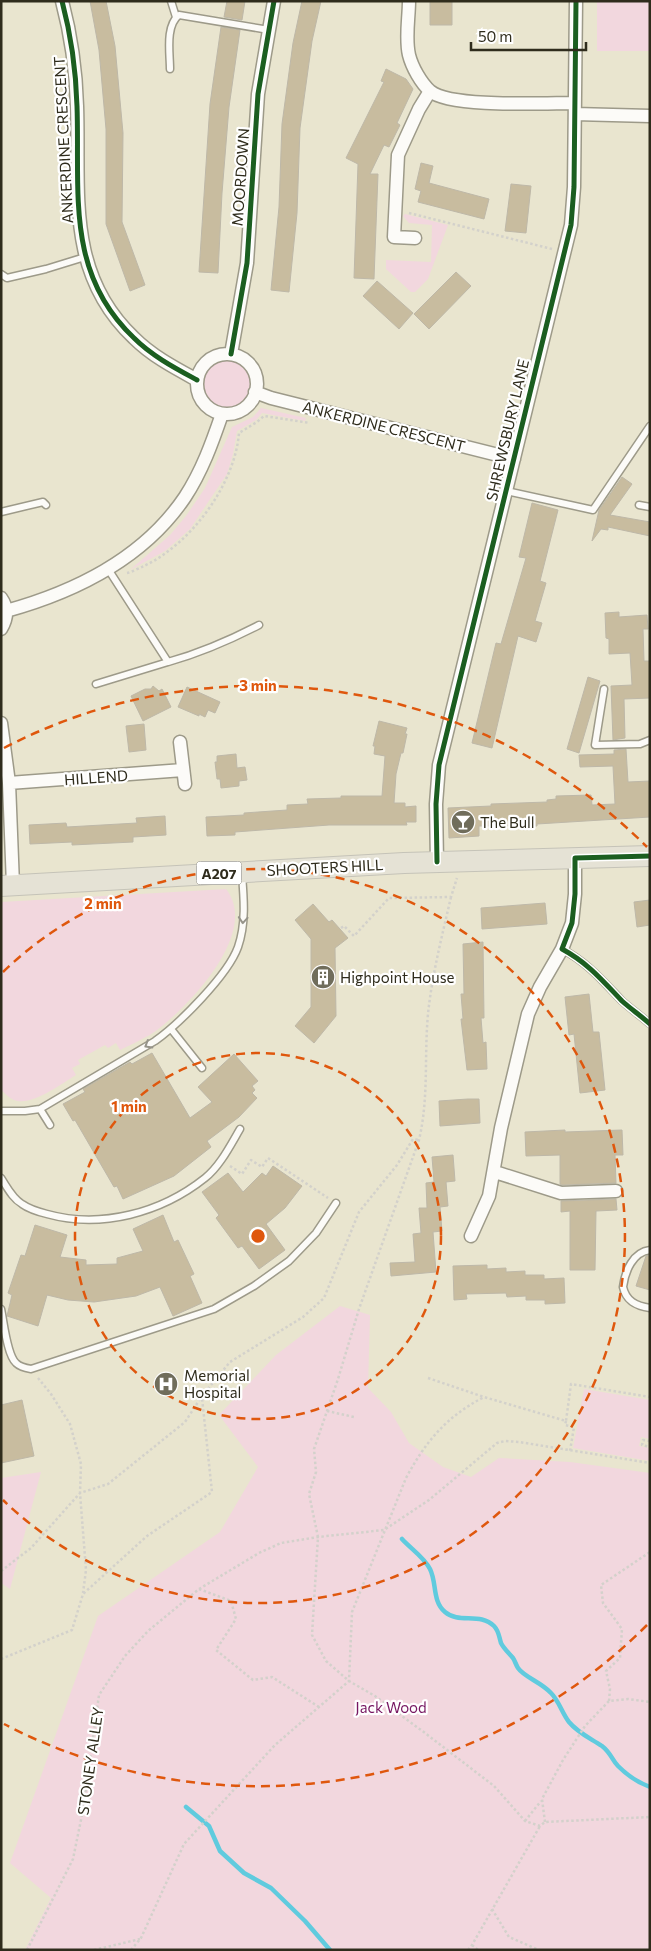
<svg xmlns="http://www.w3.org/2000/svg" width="651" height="1951" font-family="Commissioner,sans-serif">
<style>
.green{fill:#f2d7de}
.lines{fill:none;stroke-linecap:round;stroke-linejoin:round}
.stream{stroke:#60cbde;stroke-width:4.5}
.building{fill:#c8bc9f;stroke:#beb8a8}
.lane-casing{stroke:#9d9a89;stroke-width:9}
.street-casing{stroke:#9d9a89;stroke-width:15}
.primary-casing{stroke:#c5c3b8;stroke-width:22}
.path{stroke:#d3d1cb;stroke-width:2.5;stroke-dasharray:2.5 2.5;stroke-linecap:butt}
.lane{stroke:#fcfbf8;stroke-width:6}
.street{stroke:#fcfbf8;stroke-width:12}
.primary{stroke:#e5e2d5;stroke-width:20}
.cycleway-casing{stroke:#fff;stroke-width:8}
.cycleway{stroke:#1b5e20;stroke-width:5}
.oneway{stroke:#96948a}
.ring{fill:none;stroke:#df570d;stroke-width:2.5;stroke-dasharray:9 6}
.labels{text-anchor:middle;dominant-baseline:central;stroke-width:4.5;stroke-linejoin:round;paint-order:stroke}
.shield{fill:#fff;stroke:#6d6b60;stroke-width:1}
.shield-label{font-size:14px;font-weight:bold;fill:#2f2c1c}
.street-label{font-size:15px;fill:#2f2c1c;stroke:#fff}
.poi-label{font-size:15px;fill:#2f2c1c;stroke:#fff;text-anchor:start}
.park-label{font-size:15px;fill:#771762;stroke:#fff}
.centre{fill:#df570d;stroke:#fff;stroke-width:2.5}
.ring-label{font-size:15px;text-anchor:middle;font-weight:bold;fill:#df570d;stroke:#fff;stroke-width:4.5;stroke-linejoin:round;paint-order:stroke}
</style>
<rect width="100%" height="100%" fill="#e9e5cf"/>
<!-- green -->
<path class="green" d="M597 1H650V51H597Z
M405 214 448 225 428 279 415 292H411L386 269V260L431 262 432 225 409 223 403 216Z
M202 384a24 24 0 1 1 48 0a24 24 0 1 1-48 0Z
M261 408 306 418 305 421 262 413 256 420 237 431 233 454 227 474 190 529 165 551 130 570 170 535 186 516 205 488 232 427 253 417Z
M226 889C260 932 190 1005 157 1030 146 1038 132 1044 120 1050L116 1043 108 1048 105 1045 78 1060 80 1064 72 1068 76 1075C61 1084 31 1107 14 1100 9 1098 5 1093 1 1090V902Z
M340 1306 370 1315 368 1388 391 1412 409 1443 443 1467 471 1477 499 1458 570 1462 650 1473V1950H25L51 1898 10 1863 98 1616 220 1532 258 1467 219 1415 276 1355Z
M584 1389 650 1400V1439L641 1437 639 1446 650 1448V1461L573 1448Z
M41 1472 10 1589 1 1583V1478Z"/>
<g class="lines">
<!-- stream -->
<path class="stream" d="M402 1539C411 1549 424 1557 430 1569 437 1583 432 1601 445 1612 459 1624 480 1612 494 1626 499 1631 499 1637 501 1643 504 1649 509 1653 513 1658 515 1661 516 1665 518 1668 524 1677 541 1682 551 1693 559 1701 562 1713 569 1722 578 1733 590 1738 602 1746 611 1753 612 1760 618 1766 627 1775 639 1783 650 1787
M186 1807 209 1826 220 1851 244 1873 271 1888 305 1921 330 1950"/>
</g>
<!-- building -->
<path class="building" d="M90 1H106L115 46 123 133 122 222 145 285 130 291 106 224V129L99 50Z
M227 1H245L242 20 224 17Z
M302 1H321L312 41 300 128 297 213 289 292 271 290 279 207 282 124 293 43Z
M430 1H452V25H430Z
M221 27 240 30 229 107 222 193 218 273 199 272 210 104Z
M386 69 406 79 413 89 397 123 400 125 389 147 384 145 370 174H378L374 279 354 278 358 164 346 158 384 82 381 81Z
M421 163 433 166 429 183 489 199 484 219 418 202 421 191 415 189Z
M511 184 531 186 526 233 505 231Z
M456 272 471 286 429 329 414 314Z
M377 281 413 313 399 329 363 296Z
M622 477 632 484 610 515 650 522V536L608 527V530L601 529 592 541 599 510Z
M532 503 558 510 540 581 546 583 535 621 542 623 536 642 518 636 492 748 472 743 496 643 501 644 526 558 519 557Z
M619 612V617L647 615 648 629H643L644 661H650V698L624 699 625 738 613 740 611 686 632 685 630 653 609 654V639L606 638 605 613Z
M588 677 600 681 579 753 567 749Z
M153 686 159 691 162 689 171 707 143 721 131 696 145 689H151Z
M187 687 220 702 215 713 208 710 205 717 199 714V716L178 707Z
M379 721 407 728 405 734H407L403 753H401L396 774 394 803H405V807L416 806V822H406L407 825H329L235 832V835L207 836 206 817 244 815V813L287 810V805L308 804 307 799 341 798V796H382L385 756 374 754 375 746H373Z
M144 724 146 750 129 752 126 726Z
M626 749 628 782 650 781V817L537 824V826H479V836L449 838 448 808 491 806V804L547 802V800L556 799V796L591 795 592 805 615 804 613 766 580 767 579 755 614 754V750Z
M236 754 237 768 245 767 247 780 239 781V786L221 788 220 779H217L215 762H217V756Z
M165 816 166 835 133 837V842L72 845V842L30 844 29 825 66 823 67 827 137 823 136 818Z
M650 900V925L637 927 634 902Z
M545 903 547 924 482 929 481 908Z
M313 904 329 922 332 920 348 938 335 948 336 1016 314 1043 295 1026 311 1007V939L295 920Z
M483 942 484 1018H481L483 1043 486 1042 487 1069 467 1070 461 1019H463L461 994H464L463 944Z
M589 994 593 1032H599L605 1090 580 1093 574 1034 569 1035 565 997Z
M152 1053 190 1118 212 1102 198 1087 234 1054 258 1081 252 1086 255 1090 252 1093 257 1098 239 1117 207 1141 211 1147 174 1176 123 1199 117 1186 114 1187 75 1120 73 1121 63 1104 85 1092 83 1089 95 1082 130 1062 132 1064Z
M468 1099H479L480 1123 440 1126 439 1101Z
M565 1130V1132L622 1130 623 1155H615L616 1183 562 1185 560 1184V1155L526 1156 525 1132Z
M453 1155 455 1181 446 1182 448 1206 440 1207 442 1231 433 1232 436 1272 391 1276 390 1263 415 1262 413 1234 421 1233 419 1208H427L426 1183 434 1182 432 1157Z
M273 1166 302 1186 285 1208 266 1224 285 1250 259 1269 242 1246 238 1248 216 1218 219 1215 202 1192 228 1173 243 1192 262 1173 266 1176Z
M616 1199 617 1210 596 1211 595 1270H570V1211L561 1212V1201Z
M163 1215 174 1242 178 1240 194 1274 190 1276 202 1303 173 1316 160 1287 136 1296 94 1302 68 1300 47 1295 38 1326 7 1316 12 1295 8 1293 21 1255 25 1256 35 1225 67 1235 60 1257 86 1260V1265L117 1264V1258L143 1251 133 1229Z
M650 1255V1290L636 1286 646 1256Z
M487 1265V1269L506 1268V1272L525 1271V1275H544V1279L564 1278 565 1303 545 1304V1300H526V1296L507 1297 506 1293 466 1294 467 1299 454 1300 453 1266Z
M22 1400 34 1456 1 1463V1405Z"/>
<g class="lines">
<!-- lane casing -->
<g class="lane-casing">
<path id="lane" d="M171 1 176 17
M170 69C170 53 165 26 179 15L269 30
M1 274 7 278 46 269 85 257
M506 491 593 510 650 426
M639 505 650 507
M1 512 43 502 46 505
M108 569 168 662C200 653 230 640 259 625
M96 684 168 662
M604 689 595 745 640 744 650 740
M562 949C588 963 602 980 622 1001 631 1009 641 1016 650 1024
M171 1029 202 1068
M40 1109 50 1125
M1 1111H25L40 1109 155 1041C179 1024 228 975 238 947 246 924 244 899 242 875
M1 1178C7 1187 12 1198 22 1204 29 1209 39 1212 47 1214 101 1229 161 1213 205 1178 220 1166 230 1146 240 1129
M650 1250C633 1252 625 1271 623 1287 626 1301 636 1306 650 1308
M1 1309C4 1323 7 1355 16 1363 20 1367 25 1368 31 1369L214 1309 254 1286 289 1261 316 1233 336 1203"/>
</g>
<!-- street casing -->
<g class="street-casing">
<path id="street" d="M62 1C71 35 76 71 77 106 80 191 65 273 134 338 152 356 175 368 197 380
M409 1C409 18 405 38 409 55 412 67 421 83 430 91 450 108 545 103 574 103
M575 114 650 116
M415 238 394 237 398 155 419 109 430 91
M231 354 247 263 258 94 274 1
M197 384a30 30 0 1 1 60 0a30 30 0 1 1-60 0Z
M255 392 271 398 514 459
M1 598C8 608 7 619 1 629
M6 611C75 592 144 558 185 497 202 471 212 443 222 414
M1 723 9 783 13 885
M180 742 185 784
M9 783 183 770
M437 862 436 804 439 765 571 225 574 187 576 1
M495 1172 561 1193 616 1191
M471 1236 489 1196 501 1128 528 1014 540 987 562 949 572 923 575 894V858"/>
</g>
<!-- primary casing -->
<g class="primary-casing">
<path id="primary" d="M1 886 404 863 650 856"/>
</g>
<!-- path -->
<path class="path" d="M409 213 552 249
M127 573C132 572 139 568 144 566 191 544 235 484 239 433L257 422 264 416 310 423
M451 897C442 936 432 975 428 1014 424 1058 429 1097 419 1140L359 1309 338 1379 314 1449 316 1472 309 1494 318 1537 312 1635 326 1661 349 1681 375 1696 425 1733 494 1786 525 1821 540 1826 545 1822 650 1817
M341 928 344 926 354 936 389 898 451 897 457 878
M230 1166 242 1174 251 1160 262 1167 268 1158 328 1198
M38 1378 51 1394 70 1424 81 1464 80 1493 86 1570 83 1593
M428 1378 484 1397 566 1421 571 1384 650 1397
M327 1411 354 1417
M566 1421 565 1425 574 1427 570 1451
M650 1441 643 1440 642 1445 650 1447
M1 1571 31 1548 80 1493 108 1484 185 1422 202 1396 230 1362 303 1317 324 1298 359 1212 397 1165 413 1139 419 1140
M199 1589 231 1601 236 1619 216 1650 253 1680 272 1677 319 1707
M1 1659 72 1630 83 1594 147 1536 212 1492 202 1398
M609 1701 610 1689 606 1671 620 1658 622 1629 603 1603 601 1585 650 1552
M525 1821 541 1801
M545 1822 542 1799 563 1760 585 1726 609 1701 628 1699 650 1702
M492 1909 509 1937 539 1950
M472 1945 478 1950
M27 1950 73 1859 83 1810 99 1695 125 1656 148 1631 199 1589 259 1553 281 1543 318 1537 384 1530 429 1500 497 1443 505 1441 519 1442 650 1463
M94 1950 140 1939
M131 1950 141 1938 184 1844 275 1745 349 1681 352 1612 406 1478C426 1441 446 1417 484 1397
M468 1950 472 1945 540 1826"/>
<!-- lane -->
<use href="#lane" class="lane"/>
<!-- street -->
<use href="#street" class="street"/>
<!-- primary -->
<use href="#primary" class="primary"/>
<!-- cycleway casing -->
<g class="cycleway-casing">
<path id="cycleway" d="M62 1C71 35 76 71 77 106 80 191 65 273 134 338 152 356 175 368 197 380
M231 354 247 263 258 94 274 1
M650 856 575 858V894L572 923 562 949C588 963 602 980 622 1001 631 1009 641 1016 650 1024
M437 862 436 804 439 765 571 225 574 187 576 1"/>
</g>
<!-- cycleway -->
<use href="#cycleway" class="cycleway"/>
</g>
<!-- one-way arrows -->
<defs><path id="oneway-chevron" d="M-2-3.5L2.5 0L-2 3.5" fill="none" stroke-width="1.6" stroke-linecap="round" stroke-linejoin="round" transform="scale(1.25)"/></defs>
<g class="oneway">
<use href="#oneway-chevron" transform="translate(243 920) rotate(94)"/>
<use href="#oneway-chevron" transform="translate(148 1045) rotate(149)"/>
</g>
<!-- distance rings -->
<g class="ring">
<circle cx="258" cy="1236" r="183"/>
<path d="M3 972A367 367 0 1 1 3 1500"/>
<path d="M647 1625A550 550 0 0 1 4 1724M4 748A550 550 0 0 1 647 847"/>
</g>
<!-- icons -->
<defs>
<g id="bar-disc" transform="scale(1.25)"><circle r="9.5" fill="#706d5b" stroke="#fff"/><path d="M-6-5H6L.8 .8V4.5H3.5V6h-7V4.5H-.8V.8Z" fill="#fff"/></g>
<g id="building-disc" transform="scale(1.25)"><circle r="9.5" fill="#706d5b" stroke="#fff"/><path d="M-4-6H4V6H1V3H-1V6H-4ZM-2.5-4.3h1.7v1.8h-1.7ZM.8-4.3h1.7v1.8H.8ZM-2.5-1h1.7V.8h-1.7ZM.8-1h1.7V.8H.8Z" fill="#fff"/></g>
<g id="hospital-disc" transform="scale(1.25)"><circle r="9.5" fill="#706d5b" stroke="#fff"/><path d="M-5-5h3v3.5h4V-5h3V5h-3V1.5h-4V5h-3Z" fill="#fff"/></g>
</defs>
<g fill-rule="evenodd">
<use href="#bar-disc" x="463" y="822"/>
<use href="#building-disc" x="323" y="977"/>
<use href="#hospital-disc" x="166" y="1384"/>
</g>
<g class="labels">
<!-- shield labels -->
<rect class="shield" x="196.5" y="861.5" width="45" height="23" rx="4"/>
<g class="shield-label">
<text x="219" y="873">A207</text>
</g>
<!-- street labels -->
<g class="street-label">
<text transform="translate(63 140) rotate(-93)">ANKERDINE CRESCENT</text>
<text transform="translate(240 177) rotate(-86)">MOORDOWN</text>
<text transform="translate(384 426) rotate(14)">ANKERDINE CRESCENT</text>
<text transform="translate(507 430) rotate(-77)">SHREWSBURY LANE</text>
<text transform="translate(96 777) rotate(-4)">HILLEND</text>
<text transform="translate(325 867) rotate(-3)">SHOOTERS HILL</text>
<text transform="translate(90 1761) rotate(-82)">STONEY ALLEY</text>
</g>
<!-- poi labels -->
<g class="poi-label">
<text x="480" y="822">The Bull</text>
<text x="340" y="977">Highpoint House</text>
<text x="184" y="1375">Memorial<tspan x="184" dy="17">Hospital</tspan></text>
</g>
<!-- park labels -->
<g class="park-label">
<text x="391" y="1707">Jack Wood</text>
</g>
</g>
<circle cx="258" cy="1236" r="8" class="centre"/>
<g class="ring-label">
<text x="258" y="691">3 min</text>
<text x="103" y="909">2 min</text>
<text x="129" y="1112">1 min</text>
</g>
<!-- border -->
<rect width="651" height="1951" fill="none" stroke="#2f2c1c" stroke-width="5"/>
<!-- scale -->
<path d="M471 42v8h115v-8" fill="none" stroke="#2f2c1c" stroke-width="2.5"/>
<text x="478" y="42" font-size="15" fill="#2f2c1c" stroke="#ffffff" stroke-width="4" paint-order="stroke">50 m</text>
</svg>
